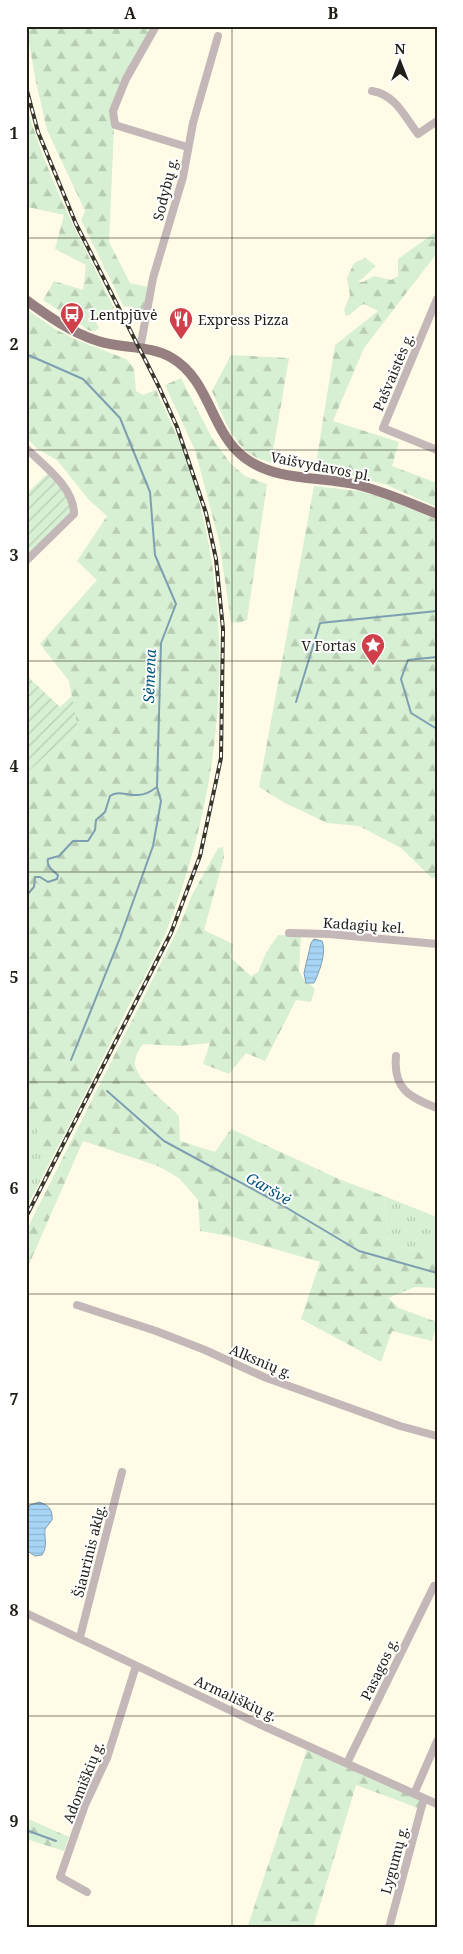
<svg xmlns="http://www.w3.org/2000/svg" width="463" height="1954" font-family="'Noto Serif',serif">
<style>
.grass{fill:url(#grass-tufts)}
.forest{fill:url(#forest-firs)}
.garden{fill:url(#garden-furrows)}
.water{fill:url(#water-rules);stroke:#7e9eb2}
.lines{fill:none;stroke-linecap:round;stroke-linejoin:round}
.stream{stroke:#7e9eb2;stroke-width:2}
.minor{stroke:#c4b7b8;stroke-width:8}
.major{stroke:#967f80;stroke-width:10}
.rail-casing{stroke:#37352b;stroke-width:4}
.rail{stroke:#fff;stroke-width:2;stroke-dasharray:5.5;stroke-linecap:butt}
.grid{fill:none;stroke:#201e16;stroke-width:1;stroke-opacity:0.55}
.labels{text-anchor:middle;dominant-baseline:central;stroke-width:4;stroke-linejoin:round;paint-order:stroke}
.street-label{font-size:14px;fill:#201e16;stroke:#fff}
.poi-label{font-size:14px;fill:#201e16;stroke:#fff;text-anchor:start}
.water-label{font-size:15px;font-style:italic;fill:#00537b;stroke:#fff}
.neatline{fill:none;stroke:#201e16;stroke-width:2}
.grid-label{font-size:16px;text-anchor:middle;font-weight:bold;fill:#201e16}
</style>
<defs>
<pattern id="grass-tufts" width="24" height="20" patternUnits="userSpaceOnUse" patternTransform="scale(1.25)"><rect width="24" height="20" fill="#d7efd2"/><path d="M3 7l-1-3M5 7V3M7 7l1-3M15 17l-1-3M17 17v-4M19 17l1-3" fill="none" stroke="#b8ccb4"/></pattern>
<pattern id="forest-firs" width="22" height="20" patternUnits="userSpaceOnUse" patternTransform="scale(1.25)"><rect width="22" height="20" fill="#d7efd2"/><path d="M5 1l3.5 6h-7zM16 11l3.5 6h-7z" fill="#b8ccb4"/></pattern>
<pattern id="garden-furrows" width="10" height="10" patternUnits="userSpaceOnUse" patternTransform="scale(1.25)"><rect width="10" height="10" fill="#d7efd2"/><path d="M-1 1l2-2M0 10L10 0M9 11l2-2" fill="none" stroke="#b8ccb4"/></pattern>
<pattern id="water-rules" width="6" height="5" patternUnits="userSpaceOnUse" patternTransform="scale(1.25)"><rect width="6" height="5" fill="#a7d5f5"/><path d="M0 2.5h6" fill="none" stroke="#8fb6d1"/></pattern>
</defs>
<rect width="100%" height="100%" fill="#fffbe7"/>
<!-- grass -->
<path class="grass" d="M26 1124 37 1127 43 1153 54 1154 26 1209Z
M384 1196 437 1217V1256L389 1244Z"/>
<!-- forest -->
<path class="forest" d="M26 26H152L110 109 114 127 109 242 130 283 147 287 144 311 129 306 124 307 81 220 85 211 47 130 36 82Z
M26 103C45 175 82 242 114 308L97 319 96 322 99 328 95 331H90L43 300 54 281 83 290 86 265 55 249 64 215 28 207 26 209Z
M437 231V253L364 348 333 421 399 442 392 466 437 483V507L387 485 352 476 315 470 335 345 378 311 364 304C356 307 354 314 346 316L344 310 350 295 347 278 354 263 365 258 376 266 358 282H363L374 276 391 280 398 276V259Z
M26 309 55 329 77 340 126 359 134 368 136 391 143 395 156 390C166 414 179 437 187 461 238 612 226 774 170 922 158 952 142 981 127 1009 103 1058 79 1106 54 1154L43 1153 37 1127 26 1124V773L78 730 69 681 40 644 97 580 77 561 107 516 89 500 57 460 39 450 26 438Z
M231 355 289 358 271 463C265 460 257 459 252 455 231 442 222 413 212 391Z
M181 378 212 438 231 464 245 476 267 484 247 620 239 623 231 622 219 541 195 450 165 385Z
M314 486 359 491 388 499 437 520V878H432L401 848 359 826 327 823 283 802 259 787Z
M223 847 224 857 204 930 233 944 231 958 251 976 258 972 266 953 278 935 301 936 299 971 306 983 310 984 315 989 311 1002 296 1000 265 1061 246 1053 229 1074 203 1064 210 1043 179 1046 143 1044C139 1050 134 1057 135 1065 138 1081 168 1105 179 1116L180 1141 215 1152 231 1129 341 1180 384 1196 389 1244 437 1256V1288L415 1287 388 1298 399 1308 437 1322 432 1341 392 1331 381 1362 301 1319 320 1262 229 1236 200 1231 198 1200 179 1178 158 1166 83 1141 26 1271V1234L31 1221 179 927 192 895 218 848Z
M307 1749 421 1800 418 1808 356 1785 313 1928H247Z
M26 1818 69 1837 64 1851 26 1839Z"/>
<!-- garden -->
<path class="garden" d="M48 473 64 489 72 513 26 559V494Z
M26 675 60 707 72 696 78 730 26 773Z"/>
<!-- water -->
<path class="water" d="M314 939 322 941C327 952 319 973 314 983H306L304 973 311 943Z
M39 1502C48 1505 53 1509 52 1520L45 1529C44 1538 48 1546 42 1555L35 1556 26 1550V1515L30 1505Z"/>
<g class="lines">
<!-- stream -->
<path class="stream" d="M26 354 83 379 120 418 150 492 155 555 176 604 161 643 157 787C151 791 146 795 138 795 129 796 118 790 110 796L105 812 96 820 95 830 88 841H73L59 856 48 859C46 866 53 871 58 875L57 879 48 882 40 877H35L34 887 26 896
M437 657 408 660 401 679 411 713 437 729
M296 702 320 623 437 611
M26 905V913
M71 1060 120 938 153 846 161 801 157 787
M107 1091 164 1141 282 1205 359 1251 437 1273
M26 1830 56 1841"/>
<!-- minor -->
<path class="minor" d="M156 26 126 79 113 111 115 125 187 147
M372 91C396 95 404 116 418 134L437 121
M437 299 383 428 437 450
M140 349 153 278 183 177 193 123 218 36
M26 448C44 466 74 487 74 514L26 561
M289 933 329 934 437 944
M396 1056C393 1089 409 1097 437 1108
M77 1305 156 1331 205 1350 264 1377 400 1426 437 1436
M26 1613 259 1724 437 1804
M80 1637 122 1472
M347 1763 434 1586
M414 1794 437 1741
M87 1892 60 1877 85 1805 107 1758 136 1666
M389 1928 424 1798"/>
<!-- major -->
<path class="major" d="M26 300C48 316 72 333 98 341 122 349 150 345 172 358 210 380 211 433 245 458 277 482 321 476 358 485 385 492 411 503 437 514"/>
<!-- rail casing -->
<g class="rail-casing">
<path id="rail" d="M26 87 38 132 76 224 159 387 177 427 206 513 216 559 223 629 221 758 200 856 171 933 26 1217"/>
</g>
<!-- rail -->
<use href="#rail" class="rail"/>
</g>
<!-- grid -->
<path class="grid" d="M232 26V1928M26 238H437M26 450H437M26 661H437M26 872H437M26 1082H437M26 1294H437M26 1504H437M26 1716H437"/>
<!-- icons -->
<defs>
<g id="bus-pin" transform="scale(1.25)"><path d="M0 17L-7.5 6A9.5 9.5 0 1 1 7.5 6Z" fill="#d0404a" stroke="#fff"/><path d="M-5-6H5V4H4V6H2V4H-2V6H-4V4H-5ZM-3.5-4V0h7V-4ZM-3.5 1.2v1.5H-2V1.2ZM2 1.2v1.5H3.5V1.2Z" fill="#fff"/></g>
<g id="restaurant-pin" transform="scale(1.25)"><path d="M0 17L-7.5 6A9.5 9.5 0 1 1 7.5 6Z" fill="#d0404a" stroke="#fff"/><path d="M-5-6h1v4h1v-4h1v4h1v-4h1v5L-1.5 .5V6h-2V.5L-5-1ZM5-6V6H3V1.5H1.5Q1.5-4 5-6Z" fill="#fff"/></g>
<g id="sight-pin" transform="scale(1.25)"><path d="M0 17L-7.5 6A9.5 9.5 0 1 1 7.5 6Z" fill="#d0404a" stroke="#fff"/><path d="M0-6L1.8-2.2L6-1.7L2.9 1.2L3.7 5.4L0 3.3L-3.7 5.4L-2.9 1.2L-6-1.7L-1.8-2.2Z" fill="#fff"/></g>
</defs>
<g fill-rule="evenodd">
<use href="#bus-pin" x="72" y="314"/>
<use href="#restaurant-pin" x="181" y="319"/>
<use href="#sight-pin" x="373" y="645"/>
</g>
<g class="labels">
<!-- street labels -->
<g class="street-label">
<text transform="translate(165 189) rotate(-76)">Sodybų g.</text>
<text transform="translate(393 372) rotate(-67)">Pašvaistės g.</text>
<text transform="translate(321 466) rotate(11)">Vaišvydavos pl.</text>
<text transform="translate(364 925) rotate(4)">Kadagių kel.</text>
<text transform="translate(261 1361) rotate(23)">Alksnių g.</text>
<text transform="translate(89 1551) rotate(-76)">Šiaurinis aklg.</text>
<text transform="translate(379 1669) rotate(-64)">Pasagos g.</text>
<text transform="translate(236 1698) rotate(25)">Armališkių g.</text>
<text transform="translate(83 1782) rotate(-68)">Adomiškių g.</text>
<text transform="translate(394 1860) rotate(-75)">Lygumų g.</text>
</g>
<!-- poi labels -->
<g class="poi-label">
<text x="90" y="314">Lentpjūvė</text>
<text x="198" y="319">Express Pizza</text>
<text x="356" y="645" text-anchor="end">V Fortas</text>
</g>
<!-- water labels -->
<g class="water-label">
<text transform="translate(149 676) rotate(-88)">Sėmena</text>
<text transform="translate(269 1188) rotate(30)">Garšvė</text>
</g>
</g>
<!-- border -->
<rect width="463" height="1954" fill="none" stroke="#ffffff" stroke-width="55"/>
<!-- north arrow -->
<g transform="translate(400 62)" stroke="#ffffff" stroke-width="4" paint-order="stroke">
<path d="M0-4L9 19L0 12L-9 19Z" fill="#201e16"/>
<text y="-8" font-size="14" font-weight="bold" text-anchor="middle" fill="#201e16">N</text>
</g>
<rect x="28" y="28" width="408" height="1898" class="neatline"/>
<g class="grid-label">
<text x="130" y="19">A</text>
<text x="333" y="19">B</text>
<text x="14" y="139">1</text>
<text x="14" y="350">2</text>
<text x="14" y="561">3</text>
<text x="14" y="772">4</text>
<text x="14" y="983">5</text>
<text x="14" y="1194">6</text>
<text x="14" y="1405">7</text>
<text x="14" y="1616">8</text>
<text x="14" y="1827">9</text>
</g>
</svg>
